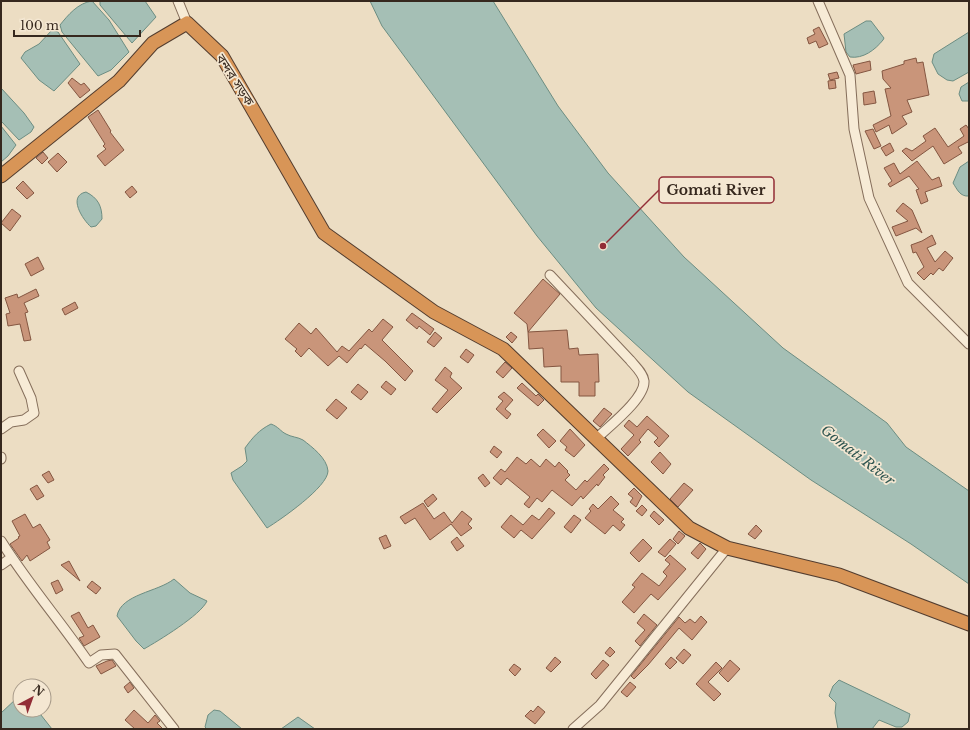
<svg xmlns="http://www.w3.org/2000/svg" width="970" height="730" font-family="'Libre Baskerville','Noto Sans Bengali',serif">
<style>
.water{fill:#a5bfb5;stroke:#6c8d82}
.building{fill:#c9957a;stroke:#845641}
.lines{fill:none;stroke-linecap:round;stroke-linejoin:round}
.minor-casing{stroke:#856e5b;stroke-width:11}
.highway-casing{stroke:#533d2f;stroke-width:15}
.minor{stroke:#f7ebd6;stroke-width:9}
.highway{stroke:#d89557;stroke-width:13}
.labels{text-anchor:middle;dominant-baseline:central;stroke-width:3.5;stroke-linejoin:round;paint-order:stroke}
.street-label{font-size:13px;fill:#36281e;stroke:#f4e7d2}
.water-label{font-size:14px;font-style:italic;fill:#2e5550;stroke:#f4e7d2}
.leader{fill:none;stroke:#922d36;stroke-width:1.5}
.callout-dot{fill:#922d36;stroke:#f4e7d2;stroke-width:1.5}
.callout{fill:#f4e7d2;stroke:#922d36;stroke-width:1.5}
.callout-label{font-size:14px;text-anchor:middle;font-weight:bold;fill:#36281e}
</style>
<rect width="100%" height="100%" fill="#ecddc3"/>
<!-- water -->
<path class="water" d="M92 1 109 20 129 52 111 70 98 76 62 32 60 25C68 15 78 3 92 1Z
M100 1H145L156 17 132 43 100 5Z
M370 1H493L558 106 608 173 684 257 783 348 887 423 906 447 969 491V584L911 544 811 480 688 392 596 308 537 236 382 26Z
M866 21H871L884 38 883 40C875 50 863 59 850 57L846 52 844 34Z
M52 30 58 32 80 64 54 91 39 80 21 58 25 52 39 44Z
M969 32V72L953 81 947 80 938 74 932 62 934 54Z
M969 82V101H962L959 94 961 87Z
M1 88 24 113 34 127 31 132 19 140 1 121Z
M1 126 16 145 8 156 1 162Z
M969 161V196C960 197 957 189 953 183L960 167Z
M86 192C98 198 102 206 102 219L96 226 91 227C83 220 67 196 86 192Z
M271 424C279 427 280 431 286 434 291 437 298 437 303 440 312 447 327 458 328 471 328 487 280 520 267 528L233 480 231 473 242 466 247 461 245 448C253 437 259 430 271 424Z
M174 579 190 593 207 601C201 615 158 641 144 649L136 641 117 616C121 594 158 592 174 579Z
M839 680 910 714 908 722 902 727H896L879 720 872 729H838L835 713 836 703 829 696 833 686Z
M17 698H20V710H37L52 729H1V713Z
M214 710 220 711 242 729H207L205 727 208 715Z
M298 717 315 729H281Z"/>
<!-- building -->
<path class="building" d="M819 27 828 44 819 48 816 41 809 44 807 38 815 34 813 30Z
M916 58 917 63 923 62 929 95 907 100 912 112 902 116 907 124 892 134 889 125 876 132 873 125 891 116 885 89 891 88 883 79 882 71 904 64V61Z
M870 61 871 70 856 74 853 65Z
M837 72 839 78 830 80 828 74Z
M72 78 81 85 84 83 90 90 80 98 68 83Z
M835 80 836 88 829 89 828 81Z
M874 91 876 103 864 105 863 93Z
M98 110 111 131 110 132 124 150 105 166 97 156 106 149 103 146 105 144 88 117Z
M966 125 969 129V144L968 142 958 147 962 153 944 164 933 146 912 161 902 151 906 148 912 151 926 141 923 136 935 128 948 147 964 136 960 129Z
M873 129 881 146 874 149 865 131Z
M890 143 894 151 886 156 881 148Z
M43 152 48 158 42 164 36 158Z
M58 153 67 162 57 172 48 162Z
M917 161 932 180 939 177 942 186 925 192 928 201 921 204 916 190 919 189 909 176 890 187 888 184 892 181 884 168 894 163 900 174Z
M23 181 34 193 27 199 16 188Z
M132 186 137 192 130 198 125 192Z
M903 203 912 210 922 233 916 228 896 236 892 227 908 221 896 211Z
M12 209 21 216 10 231 1 223Z
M932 235 936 244 927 248 935 262 945 251 953 258 943 271 939 268 933 275 931 273 924 280 917 273 924 267 916 252 913 253 911 245 922 241Z
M38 257 44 269 31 276 25 264Z
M543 279 560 294 528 332 527 324 514 313Z
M36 289 39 296 24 303 28 312 25 313 31 340 24 341 20 324 8 326 6 314 10 313 5 298 17 294 18 298Z
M75 302 78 308 65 315 62 309Z
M412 313 434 329 430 335 419 326 417 329 406 320Z
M383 319 393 327 382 340 413 371 405 381 385 361 365 344 361 349 360 348 347 363 339 356 328 366 309 348 301 357 295 351 297 349 285 339 299 323 311 334 316 328 337 352 342 346 349 351 369 329 372 332Z
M567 330 569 349 578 348 579 355 598 354 599 382H595V396H579V382H561V366L544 367 543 348 529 349 528 332Z
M435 332 442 338 434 347 427 342Z
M511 332 517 337 512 343 506 337Z
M466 349 474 355 468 363 460 357Z
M505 362 512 368 503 378 496 372Z
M445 367 452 373 450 377 462 388 437 413 432 409 448 390 435 380Z
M386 381 396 389 391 395 381 387Z
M522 383 536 396 538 394 544 400 538 406 517 388Z
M358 384 368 392 361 400 351 392Z
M504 392 513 400 505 409 511 414 507 419 496 409 503 401 498 397Z
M336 399 347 408 337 419 326 410Z
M604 408 612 414 600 427 593 421Z
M647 416 669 436 659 447 654 442 658 438 648 429 639 440 641 442 628 456 621 449 634 435 624 426 629 420 637 427Z
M543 429 556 441 549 448 537 435Z
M570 429 585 445 574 457 565 450 567 447 560 441Z
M494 446 502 452 497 458 490 452Z
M660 452 671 464 663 474 651 462Z
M517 457 526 464 531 459 540 467 546 459 555 467 559 462 568 471 567 472 570 475 565 480 576 490 585 480 587 482 604 464 609 469 603 475 605 477 598 486 597 484 583 499 581 496 572 506 552 490 542 502 537 498 529 508 524 504 530 497 507 478 501 485 493 478 501 469 505 472Z
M49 471 54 480 48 483 42 475Z
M483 474 490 483 485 487 478 478Z
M684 483 693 490 678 507 670 499Z
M37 485 44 496 37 500 30 489Z
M634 488 642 496 636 507 630 502 633 498 628 494Z
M433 494 437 499 428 507 424 501Z
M611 496 619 504 613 510 624 519 621 522 625 525 620 531 613 525 605 534 585 518 591 511 589 509 593 504 598 509Z
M423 503 434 519 444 512 452 523 462 511 472 519 468 524 472 528 461 536 451 524 430 540 415 518 405 524 400 517Z
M642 505 647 510 642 516 636 511Z
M549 508 555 513 532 539 521 530 514 538 501 527 511 515 523 525 532 515 539 520Z
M654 511 664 520 659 525 650 516Z
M25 514 33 528 40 524 50 540 47 542 50 548 30 561 27 555 22 561 10 544 19 538 18 537 20 536 12 521Z
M574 515 581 520 571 533 564 527Z
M756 525 762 531 755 539 748 534Z
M679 531 685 536 678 544 673 539Z
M386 535 391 546 384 549 379 538Z
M457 537 464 546 457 551 451 542Z
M643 539 652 548 639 562 630 553Z
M670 539 676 544 665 557 658 552Z
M700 543 706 549 698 559 691 553Z
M670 555 686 569 658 600 651 594 634 613 622 602 635 587 632 585 642 573 659 586 667 576 663 572 670 564 665 560Z
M69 561 80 581 61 565Z
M58 580 63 590 56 594 51 583Z
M92 581 101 588 96 594 87 587Z
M79 612 88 628 93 625 100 637 84 646 79 638 84 636 71 616Z
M644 614 657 625 640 646 635 641 645 630 637 623Z
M701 616 707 622 692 640 679 628 648 665 634 679 631 676 679 617 685 623 690 619 695 623Z
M610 647 615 652 610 657 605 653Z
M684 649 691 655 683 664 676 658Z
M555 657 561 662 551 672 546 668Z
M671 657 677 662 670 669 665 664Z
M112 660 116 666 101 674 96 666 107 661Z
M603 660 609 665 596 679 591 674Z
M730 660 740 669 728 682 719 673Z
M716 662 722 668 708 682 721 694 714 701 696 684Z
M514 664 521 669 515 676 509 670Z
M130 682 134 688 128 693 124 687Z
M630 682 636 687 627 697 621 692Z
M538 706 545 712 535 724 525 716 531 710 533 712Z
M134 710 148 723 155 715 160 721 157 723 163 729H135L125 720Z"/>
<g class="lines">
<!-- minor casing -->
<g class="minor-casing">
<path id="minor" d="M178 1 187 23
M818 1 850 75 854 129 869 198 908 283 969 344
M550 275 630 360C635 366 643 373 644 381 645 399 608 427 596 439
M1 429 11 422 24 420 34 413 31 398 19 371
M1 457V459
M1 541C28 584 61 622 89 663L101 655 115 654 174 729
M1 565 11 558
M573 729 600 705 727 548"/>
</g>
<!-- highway casing -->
<g class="highway-casing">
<path id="highway" d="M1 176 119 81 153 43 187 23 222 56 324 233 434 312 503 349 689 528 727 548 839 575 969 624"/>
</g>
<!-- minor -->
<use href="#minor" class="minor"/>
<!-- highway -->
<use href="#highway" class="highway"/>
</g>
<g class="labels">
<!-- street labels -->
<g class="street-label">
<text transform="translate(235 80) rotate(57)">বন্দর সড়ক</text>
</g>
<!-- water labels -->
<g class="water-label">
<text transform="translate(858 455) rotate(38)">Gomati River</text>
</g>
</g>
<!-- callouts -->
<path class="leader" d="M603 246L659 190"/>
<circle class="callout-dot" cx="603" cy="246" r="4"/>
<rect class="callout" x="659" y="177" width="115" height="26" rx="4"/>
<g class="callout-label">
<text x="716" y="195">Gomati River</text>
</g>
<!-- border -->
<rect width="970" height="730" fill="none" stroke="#36281e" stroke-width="4"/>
<!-- north arrow -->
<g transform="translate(32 698) rotate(41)"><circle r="19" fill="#f4e7d2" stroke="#a89b8a"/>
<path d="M0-3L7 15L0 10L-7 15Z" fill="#922d36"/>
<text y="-6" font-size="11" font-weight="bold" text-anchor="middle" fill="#36281e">N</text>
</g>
<!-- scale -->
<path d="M14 30v6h126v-6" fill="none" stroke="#36281e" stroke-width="2"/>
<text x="20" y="30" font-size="12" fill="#36281e" stroke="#f4e7d2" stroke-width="3" paint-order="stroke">100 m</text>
</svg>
